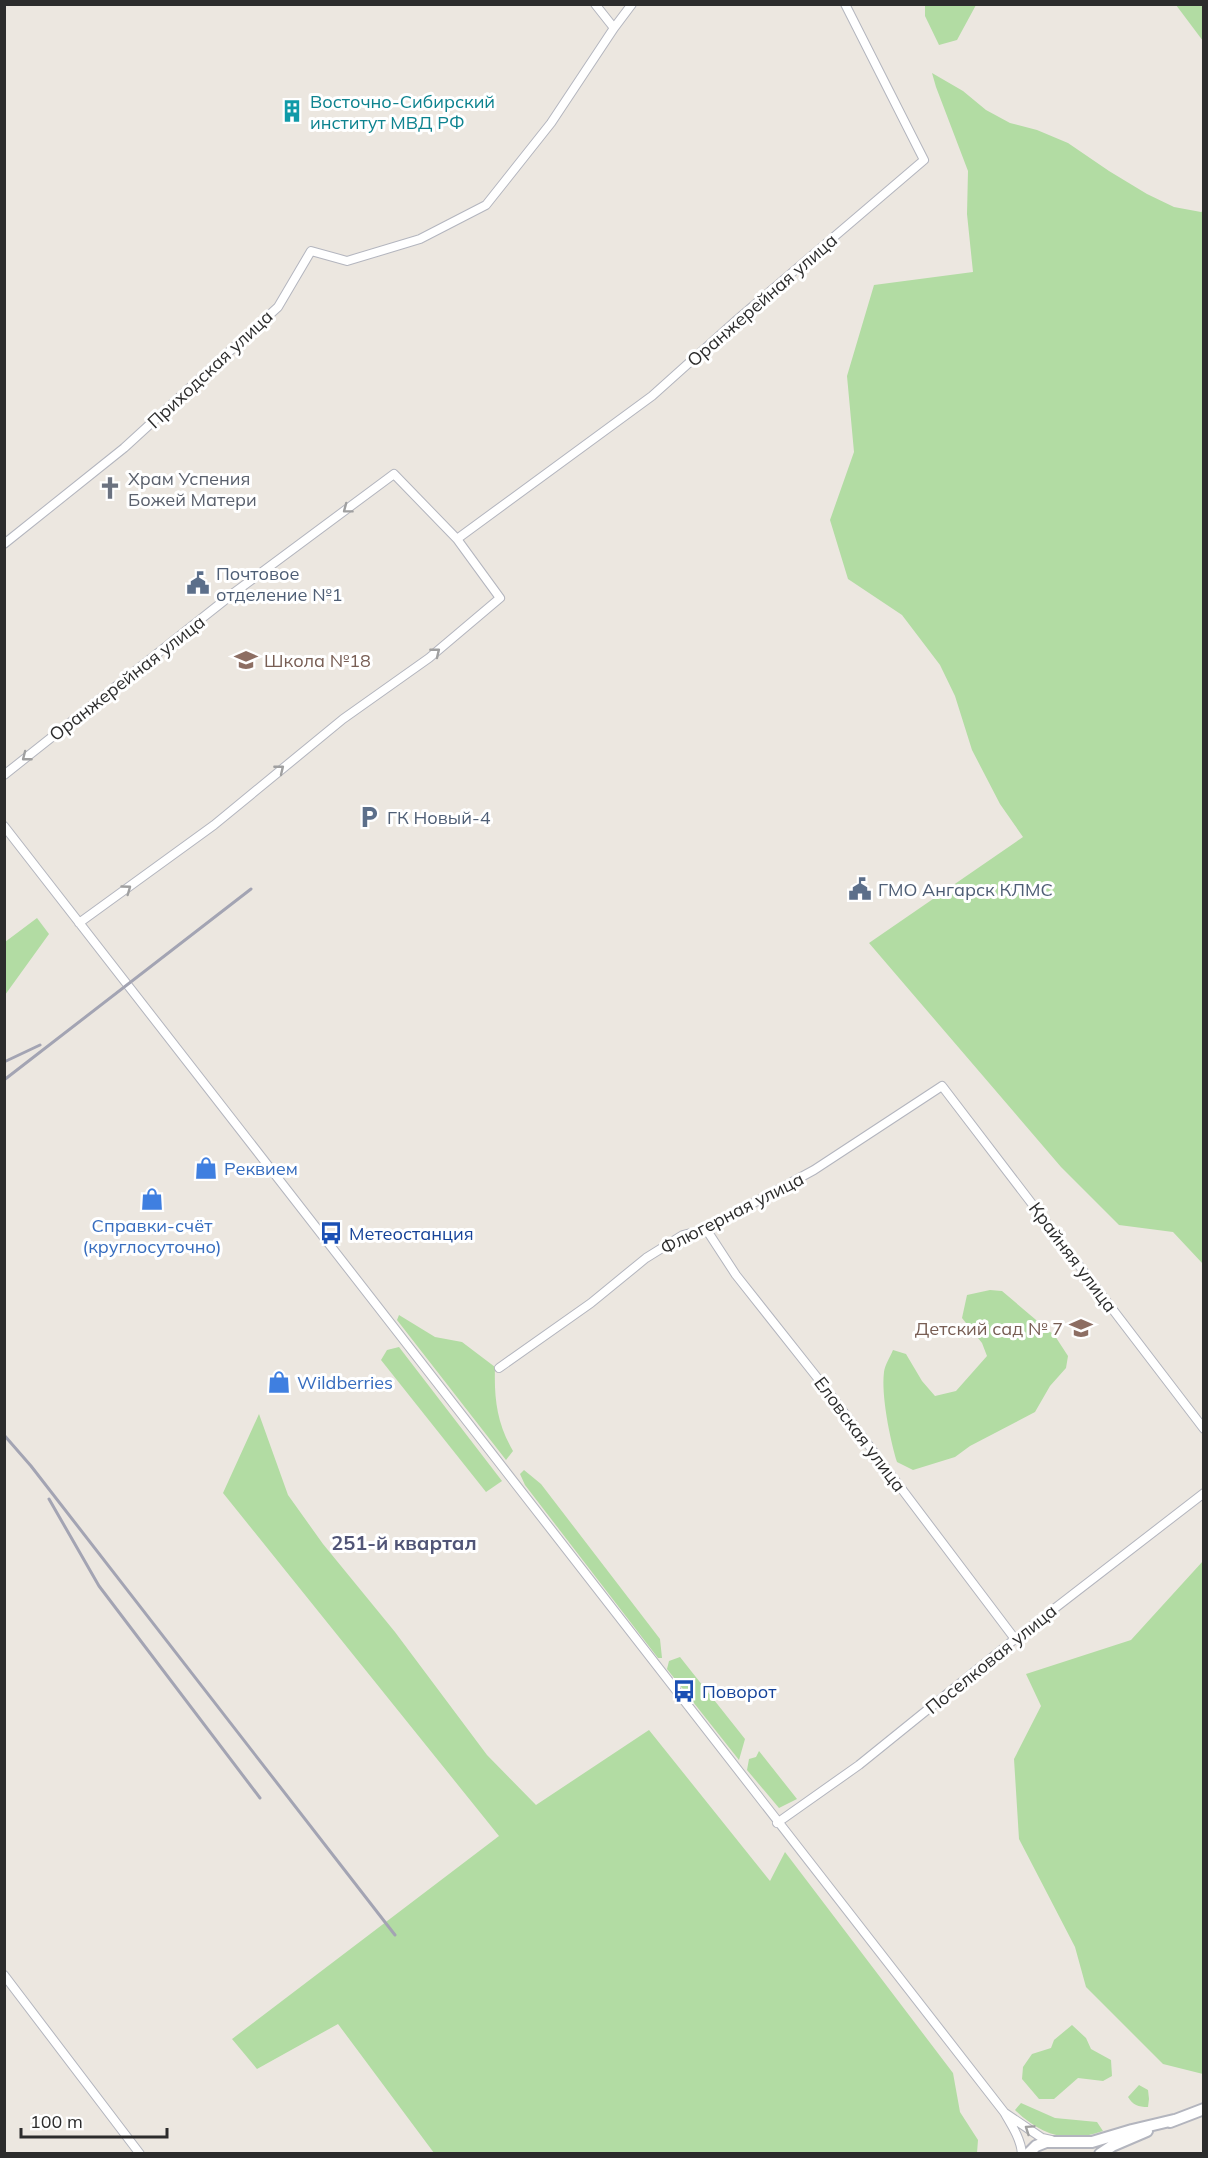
<svg xmlns="http://www.w3.org/2000/svg" width="1208" height="2158" font-family="Mulish,sans-serif">
<style>
.green{fill:#b2dca3}
.lines{fill:none;stroke-linecap:round;stroke-linejoin:round}
.street-casing{stroke:#b3b5be;stroke-width:10}
.secondary-casing{stroke:#b3b5be;stroke-width:14}
.street{stroke:#fff;stroke-width:8}
.secondary{stroke:#fff;stroke-width:10}
.rail{stroke:#a3a4b3;stroke-width:3}
.oneway{stroke:#a0a0a0}
.labels{text-anchor:middle;dominant-baseline:central;stroke-width:6;stroke-linejoin:round;paint-order:stroke}
.culture-label{font-size:18px;fill:#0d838f;stroke:#fff;text-anchor:start}
.street-label{font-size:18px;fill:#2c2c2c;stroke:#fff}
.worship-label{font-size:18px;fill:#5b616d;stroke:#fff;text-anchor:start}
.service-label{font-size:18px;fill:#4e5e75;stroke:#fff;text-anchor:start}
.education-label{font-size:18px;fill:#785e54;stroke:#fff;text-anchor:start}
.shop-label{font-size:18px;fill:#366cbe;stroke:#fff;text-anchor:start}
.transit-label{font-size:18px;fill:#164399;stroke:#fff;text-anchor:start}
.neighbourhood-label{font-size:20px;font-weight:bold;fill:#515577;stroke:#fff}
</style>
<rect width="100%" height="100%" fill="#ece7e0"/>
<!-- green -->
<path class="green" d="M925 5V4L976 5 957 40 939 45 925 16Z
M1176 5H1203V41Z
M932 73 963 91 986 110 1010 123 1037 130 1068 143 1109 171 1147 194 1174 207 1201 212 1203 211V1264L1173 1232 1119 1225 1061 1167 869 943 1023 837 1000 804 972 750 955 696 940 665 902 615 848 579 830 520 854 452 847 376 874 285 973 272 967 214 968 171 936 87Z
M37 918 49 934 5 995V942Z
M990 1290 1002 1291 1055 1336 1068 1356 1066 1368 1050 1386 1035 1412 970 1446 955 1457 913 1470 897 1462C890 1439 881 1395 884 1372 885 1365 890 1357 893 1350L906 1354 922 1381 935 1396 956 1391 987 1356 982 1343 962 1318 967 1295Z
M399 1315 435 1337 462 1342 495 1367C494 1399 497 1423 513 1451L506 1460 397 1320Z
M399 1347 502 1481 486 1492 381 1360 387 1350Z
M259 1414 288 1495 323 1544 395 1632 487 1755 536 1805 649 1730 770 1881 785 1852 953 2073 960 2112 978 2140 977 2153H434L338 2024 257 2069 232 2039 499 1836 223 1493Z
M524 1470 541 1484 660 1639 662 1658H658L525 1485 520 1474Z
M1203 1561V2074L1163 2064 1086 1987 1075 1947 1019 1839 1014 1759 1041 1706 1026 1674 1131 1640Z
M680 1657 745 1739 739 1760 667 1669 669 1661Z
M759 1751 797 1799 779 1808 747 1770 749 1759 756 1757Z
M1072 2025 1086 2038 1091 2049 1111 2060 1112 2076 1103 2081 1078 2078 1054 2099H1039L1022 2079 1023 2067 1032 2054 1051 2048 1054 2040Z
M1139 2085 1148 2090 1149 2099 1148 2107C1138 2107 1133 2105 1128 2097Z
M1021 2103 1055 2118 1097 2122 1103 2131C1067 2144 1041 2135 1015 2110Z"/>
<g class="lines">
<!-- street casing -->
<g class="street-casing">
<path id="street" d="M595 4 614 28
M457 539 652 396 739 318 924 160 845 4
M4 544 124 448 278 307 311 251 347 261 420 239 486 205 551 123 614 28 632 4
M4 775 235 592 394 474 457 539 500 598 429 658 343 719 214 825 79 923
M4 826C335 1256 668 1685 1004 2112 1011 2124 1021 2139 1022 2154
M706 1229 736 1275 827 1390 1015 1639
M499 1368 591 1303 646 1258 683 1235 706 1229 814 1170 942 1086 1204 1429
M777 1823 859 1765 1015 1639 1204 1493
M4 1975 140 2154
M1005 2113 1042 2138 1051 2140"/>
</g>
<!-- secondary casing -->
<g class="secondary-casing">
<path id="secondary" d="M1170 2122 1204 2109
M1028 2154 1036 2146 1046 2142H1092L1132 2130 1174 2120
M1100 2154 1112 2146 1147 2131"/>
</g>
<!-- street -->
<use href="#street" class="street"/>
<!-- secondary -->
<use href="#secondary" class="secondary"/>
<!-- rail -->
<path class="rail" d="M4 1062 40 1045
M4 1080 251 889
M4 1435 31 1466 395 1935
M49 1499 99 1586 260 1798"/>
</g>
<!-- one-way arrows -->
<defs><path id="oneway-chevron" d="M-2-3.5L2.5 0L-2 3.5" fill="none" stroke-width="1.6" stroke-linecap="round" stroke-linejoin="round" transform="scale(1.5)"/></defs>
<g class="oneway">
<use href="#oneway-chevron" transform="translate(347 509) rotate(143)"/>
<use href="#oneway-chevron" transform="translate(436 652) rotate(-39)"/>
<use href="#oneway-chevron" transform="translate(26 757) rotate(142)"/>
<use href="#oneway-chevron" transform="translate(280 769) rotate(-39)"/>
<use href="#oneway-chevron" transform="translate(127 889) rotate(-36)"/>
<use href="#oneway-chevron" transform="translate(1029 2129) rotate(-146)"/>
</g>
<!-- icons -->
<defs>
<g id="building-bare" transform="scale(1.8)"><path d="M-4-6H4V6H1V3H-1V6H-4ZM-2.5-4.3h1.7v1.8h-1.7ZM.8-4.3h1.7v1.8H.8ZM-2.5-1h1.7V.8h-1.7ZM.8-1h1.7V.8H.8Z" fill="#0f9aa8" stroke="#fff" stroke-width="2.5" paint-order="stroke"/></g>
<g id="church-bare" transform="scale(1.8)"><path d="M-1.2-6h2.4v3.5h3.3v2.4h-3.3V6h-2.4V-.1h-3.3v-2.4h3.3Z" fill="#6b7280" stroke="#fff" stroke-width="2.5" paint-order="stroke"/></g>
<g id="civic-bare" transform="scale(1.8)"><path d="M-.6-6.5H3V-4.5H.6V-3L4-1V1h2V6H-6V1h2V-1L-.6-3ZM-1.2 2.5V6h2.4V2.5Z" fill="#5c6f8a" stroke="#fff" stroke-width="2.5" paint-order="stroke"/></g>
<g id="school-bare" transform="scale(1.8)"><path d="M0-5L7-2L0 1L-7-2ZM-4 1L0 2.5L4 1V4Q0 6-4 4Z" fill="#8d6e63" stroke="#fff" stroke-width="2.5" paint-order="stroke"/></g>
<g id="parking-bare" transform="scale(1.8)"><path d="M-3.5-5.5H1a3.5 3.5 0 0 1 0 7H-1V5.5H-3.5ZM-1-3.4V-.6H.8a1.4 1.4 0 0 0 0-2.8Z" fill="#5c6f8a" stroke="#fff" stroke-width="2.5" paint-order="stroke"/></g>
<g id="shop-bare" transform="scale(1.8)"><path d="M-5-2.5h2.3a2.7 3.5 0 0 1 5.4 0H5L5.5 6h-11ZM-1.5-2.5h3a1.5 2.3 0 0 0-3 0Z" fill="#3f7fe0" stroke="#fff" stroke-width="2.5" paint-order="stroke"/></g>
<g id="bus-bare" transform="scale(1.8)"><path d="M-5-6H5V4H4V6H2V4H-2V6H-4V4H-5ZM-3.5-4V0h7V-4ZM-3.5 1.2v1.5H-2V1.2ZM2 1.2v1.5H3.5V1.2Z" fill="#1a4fb4" stroke="#fff" stroke-width="2.5" paint-order="stroke"/></g>
</defs>
<g fill-rule="evenodd">
<use href="#building-bare" x="292" y="111"/>
<use href="#church-bare" x="110" y="488"/>
<use href="#civic-bare" x="198" y="583"/>
<use href="#school-bare" x="246" y="660"/>
<use href="#parking-bare" x="369" y="817"/>
<use href="#civic-bare" x="860" y="889"/>
<use href="#shop-bare" x="206" y="1168"/>
<use href="#shop-bare" x="152" y="1199"/>
<use href="#bus-bare" x="331" y="1233"/>
<use href="#school-bare" x="1081" y="1328"/>
<use href="#shop-bare" x="279" y="1382"/>
<use href="#bus-bare" x="684" y="1691"/>
</g>
<g class="labels">
<!-- culture labels -->
<g class="culture-label">
<text x="310" y="101">Восточно-Сибирский<tspan x="310" dy="21">институт МВД РФ</tspan></text>
</g>
<!-- street labels -->
<g class="street-label">
<text transform="translate(762 300) rotate(-41)">Оранжерейная улица</text>
<text transform="translate(210 369) rotate(-43)">Приходская улица</text>
<text transform="translate(127 678) rotate(-38)">Оранжерейная улица</text>
<text transform="translate(732 1213) rotate(-27)">Флюгерная улица</text>
<text transform="translate(1073 1257) rotate(53)">Крайняя улица</text>
<text transform="translate(860 1434) rotate(53)">Еловская улица</text>
<text transform="translate(991 1659) rotate(-39)">Поселковая улица</text>
</g>
<!-- worship labels -->
<g class="worship-label">
<text x="128" y="478">Храм Успения<tspan x="128" dy="21">Божей Матери</tspan></text>
</g>
<!-- service labels -->
<g class="service-label">
<text x="216" y="573">Почтовое<tspan x="216" dy="21">отделение №1</tspan></text>
<text x="387" y="817">ГК Новый-4</text>
<text x="878" y="889">ГМО Ангарск КЛМС</text>
</g>
<!-- education labels -->
<g class="education-label">
<text x="264" y="660">Школа №18</text>
<text x="1063" y="1328" text-anchor="end">Детский сад № 7</text>
</g>
<!-- shop labels -->
<g class="shop-label">
<text x="224" y="1168">Реквием</text>
<text x="152" y="1225" text-anchor="middle">Справки-счёт<tspan x="152" dy="21">(круглосуточно)</tspan></text>
<text x="297" y="1382">Wildberries</text>
</g>
<!-- transit labels -->
<g class="transit-label">
<text x="349" y="1233">Метеостанция</text>
<text x="702" y="1691">Поворот</text>
</g>
<!-- neighbourhood labels -->
<g class="neighbourhood-label">
<text x="404" y="1542">251-й квартал</text>
</g>
</g>
<!-- border -->
<rect width="1208" height="2158" fill="none" stroke="#2c2c2c" stroke-width="12"/>
<!-- scale -->
<path d="M21 2128v9h146v-9" fill="none" stroke="#2c2c2c" stroke-width="3"/>
<text x="30" y="2128" font-size="18" fill="#2c2c2c" stroke="#ffffff" stroke-width="4.5" paint-order="stroke">100 m</text>
</svg>
